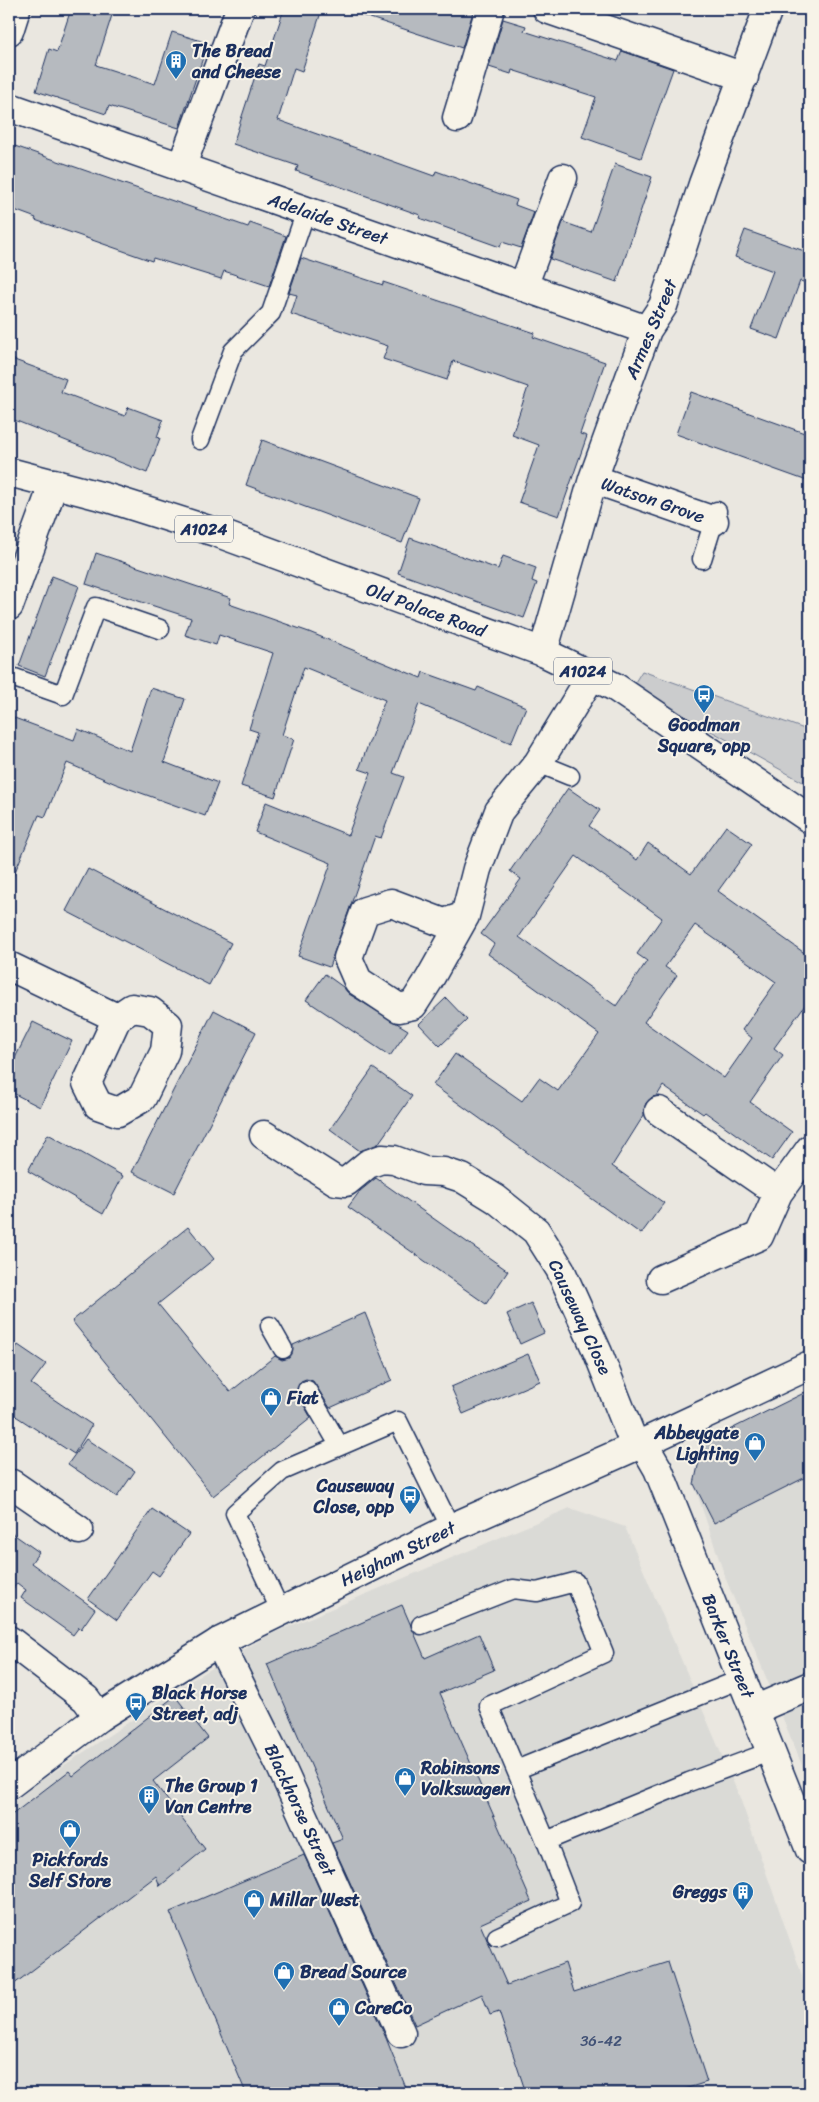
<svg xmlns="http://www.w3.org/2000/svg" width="819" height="2102" font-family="Sriracha,sans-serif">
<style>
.built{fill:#dadad6}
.green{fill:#cbcccd;stroke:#737e96}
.building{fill:#b6babf;stroke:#1b2f5e;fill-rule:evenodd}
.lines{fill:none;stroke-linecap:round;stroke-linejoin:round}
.service-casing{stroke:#1b2f5e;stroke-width:21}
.minor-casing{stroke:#1b2f5e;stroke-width:31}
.tertiary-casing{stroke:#1b2f5e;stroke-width:31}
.primary-casing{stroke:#1b2f5e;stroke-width:31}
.service{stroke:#f7f3e8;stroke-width:18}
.minor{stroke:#f7f3e8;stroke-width:28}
.tertiary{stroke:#f7f3e8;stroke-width:28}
.primary{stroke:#f7f3e8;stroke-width:28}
.labels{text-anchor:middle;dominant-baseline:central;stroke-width:4;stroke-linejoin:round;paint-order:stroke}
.number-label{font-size:15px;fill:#425276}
.shield{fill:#f7f3e8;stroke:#5d6a87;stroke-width:1}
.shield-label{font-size:16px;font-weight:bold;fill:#1b2f5e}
.poi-label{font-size:18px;font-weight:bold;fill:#1b2f5e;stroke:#f7f3e8;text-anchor:start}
.street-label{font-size:18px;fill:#1b2f5e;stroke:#f7f3e8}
</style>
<rect width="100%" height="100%" fill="#eae7e0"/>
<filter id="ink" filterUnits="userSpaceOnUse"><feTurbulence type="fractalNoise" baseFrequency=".02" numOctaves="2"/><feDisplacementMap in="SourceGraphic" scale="10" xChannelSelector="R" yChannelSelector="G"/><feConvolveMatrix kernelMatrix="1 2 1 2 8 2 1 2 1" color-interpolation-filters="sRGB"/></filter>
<g filter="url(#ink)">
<!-- built -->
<path class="built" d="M810 1390V1785L725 1577 694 1484 703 1443Z
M570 1508 625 1527 740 1798 802 1975 810 2041V2093H9V1806L39 1782 192 1680 269 1635Z"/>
<!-- green -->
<path class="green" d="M642 671 810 731V786L632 687Z"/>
<!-- building -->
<path class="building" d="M71 9H114L96 65 155 84 172 32 208 43 179 128 109 106 106 114 36 91 49 49 57 52Z
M284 9H322L302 71 294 68 278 120 434 176 436 171 517 200 515 205 534 212 521 248 502 242 500 247 419 218 420 215 296 171 298 166 233 144 259 64 265 66Z
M359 9H474L462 48 358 14Z
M503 19 526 26 524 31 618 61 622 51 673 69 641 158 582 137 596 97 512 70 511 74 489 67Z
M9 144 248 227 250 223 286 236 269 286 224 271 221 279 153 258 152 261 35 220 36 218 9 208Z
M615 164 652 177 617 282 550 259 563 222 591 232Z
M745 230 810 253V284L800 281 779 339 751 329 773 271 735 257Z
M301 258 383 285V282L535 333 533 337 605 362 580 434 587 436 559 516 519 502 539 445 512 435 528 387 453 361 447 380 383 359 388 346 291 314 297 295 289 293Z
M9 358 66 379 61 392 125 416 128 407 163 420 157 437 160 438 147 473 9 418Z
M691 392 810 435V482L676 434Z
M262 440 419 498 402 543 246 485Z
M410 538 498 569 503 556 536 568 532 581 537 583 524 618 398 573Z
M96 553 231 598 229 604 309 632 421 678 423 672 476 691 478 687 526 707 511 743 419 704 393 773 404 777 381 838 375 836 329 967 298 956 331 863 255 832 266 802 348 835 371 773 359 769 385 700 304 667 282 735 294 739 275 797 241 786 258 732 249 729 273 653 219 635 216 645 185 635 191 618 86 584Z
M52 576 79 586 45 676 19 666Z
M151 688 185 699 164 762 218 783 205 816 116 784 67 763 45 817 39 815 9 886V716L74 740 78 729 130 751Z
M568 788 600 810 589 826 637 860 648 843 691 874 726 826 752 844 718 891 810 957V998L774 1048 783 1055 750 1102 792 1132 772 1160 705 1112 703 1114 663 1086 657 1096 652 1097 646 1103 644 1109V1115L612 1166 664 1203 641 1234 433 1085 455 1054 522 1101 539 1078 558 1091 599 1034 488 954 494 944 481 934 521 879 510 871ZM576 856 662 918 637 954 647 961 616 1006 519 937ZM695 925 776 982 742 1030 752 1038 724 1078 644 1022 677 975 665 967Z
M88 869 231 943 209 985 66 911Z
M325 974 343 987 349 994 408 1030 390 1056 306 1000Z
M446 998 467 1020 440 1046 419 1024Z
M214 1010 256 1032 174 1193 132 1172Z
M33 1022 72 1041 40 1107 9 1091V1070Z
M373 1068 412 1096 378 1144 360 1151 330 1129Z
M48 1134 123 1176 103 1214 28 1171Z
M376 1178 508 1271 486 1304 348 1207 360 1191Z
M188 1227 214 1259 158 1304 230 1392 275 1356 282 1360 289 1358 292 1354 293 1345 365 1313 392 1380 330 1408 313 1381 306 1379 301 1381 296 1391 311 1418 213 1496 72 1321Z
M531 1303 544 1333 520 1344 507 1314Z
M18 1345 46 1364 31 1384 92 1425 74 1454 11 1413 9 1417V1358Z
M528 1354 540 1381 463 1414 451 1387Z
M810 1390V1475L714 1523 694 1484 703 1443Z
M86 1439 135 1471 117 1497 68 1464Z
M152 1509 189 1534 159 1576 152 1571 117 1620 88 1599Z
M9 1531 39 1552 31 1563 95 1609 81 1629 79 1627 73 1635 21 1598 26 1590 17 1583 9 1595Z
M402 1605 425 1658 479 1634 494 1670 440 1693 531 1901 480 1924 507 1985 565 1963 574 1992 668 1962 707 2082 672 2093H526L499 2012 490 2015 482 1994 415 2025 332 1843 343 1839 267 1664Z
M175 1696 208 1738 153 1781 205 1849 160 1886 156 1876 9 1988V1817L69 1771 73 1776Z
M304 1855 386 2038 408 2093H246L170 1912Z"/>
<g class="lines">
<!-- service casing -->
<g class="service-casing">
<path id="service" d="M200 440 233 351 271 313 306 211
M702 559 717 511
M9 676 63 695 96 607 160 629
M538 763 570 776
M270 1326 283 1349
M307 1390 339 1445
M281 1612 235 1513 282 1471 398 1421 451 1528
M421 1625 513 1589 537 1592 575 1582 604 1653 489 1706 516 1770
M741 1679 516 1770 546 1841 689 1782 772 1751
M497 1937 570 1903 546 1841"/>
</g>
<!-- minor casing -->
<g class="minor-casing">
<path id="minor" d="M547 9 744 77
M9 31 16 9
M9 107 647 330
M457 118 490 9
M181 168 240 9
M523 287 563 178
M593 479 714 521
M9 606 54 483
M543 652 593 479 647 330 663 306 703 184 768 9
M465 916 444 923 391 903 365 911 348 958 358 981 399 1008 413 1005 429 980 465 916 477 869 499 811 538 763 592 675
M9 966 117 1018
M132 1008 150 1011 168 1025 165 1051 142 1098 118 1112 98 1105 87 1083 117 1018Z
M659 1111 778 1193 759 1236 661 1279
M264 1135 336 1181 346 1182 368 1164 382 1159 394 1160 424 1171 444 1172 462 1178 496 1199 536 1231 560 1269 598 1353 635 1446
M778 1193 810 1149
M643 1443 658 1469 810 1850
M9 1488 12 1484 79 1530
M9 1640 86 1699 99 1717
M219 1642 281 1767 401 2033
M754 1710 810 1686"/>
</g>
<!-- tertiary casing -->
<g class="tertiary-casing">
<path id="tertiary" d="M9 1785 99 1717 219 1642 451 1528 643 1443 810 1365"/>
</g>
<!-- primary casing -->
<g class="primary-casing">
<path id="primary" d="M9 472 108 498 218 533 543 652 615 687 810 819"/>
</g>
<!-- service -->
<use href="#service" class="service"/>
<!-- minor -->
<use href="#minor" class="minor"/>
<!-- tertiary -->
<use href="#tertiary" class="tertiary"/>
<!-- primary -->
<use href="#primary" class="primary"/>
</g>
</g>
<!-- icons -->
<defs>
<g id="building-pin" transform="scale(1.125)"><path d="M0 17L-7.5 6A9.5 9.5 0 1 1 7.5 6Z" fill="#1f6fb2" stroke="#f7f3e8"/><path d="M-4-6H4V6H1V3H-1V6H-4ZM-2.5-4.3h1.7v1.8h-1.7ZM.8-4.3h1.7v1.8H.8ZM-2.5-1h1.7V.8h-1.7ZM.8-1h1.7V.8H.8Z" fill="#fff"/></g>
<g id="bus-pin" transform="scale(1.125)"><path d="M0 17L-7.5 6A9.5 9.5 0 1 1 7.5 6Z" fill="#1f6fb2" stroke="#f7f3e8"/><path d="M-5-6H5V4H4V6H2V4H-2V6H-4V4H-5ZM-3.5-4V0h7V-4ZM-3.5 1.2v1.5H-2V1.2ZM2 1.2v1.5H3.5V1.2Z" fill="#fff"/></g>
<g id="shop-pin" transform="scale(1.125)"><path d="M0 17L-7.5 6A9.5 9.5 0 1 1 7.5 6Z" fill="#1f6fb2" stroke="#f7f3e8"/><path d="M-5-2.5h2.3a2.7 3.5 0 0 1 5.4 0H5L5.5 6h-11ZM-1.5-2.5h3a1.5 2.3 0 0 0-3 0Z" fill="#fff"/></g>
</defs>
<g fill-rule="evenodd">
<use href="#building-pin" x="176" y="61"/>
<use href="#bus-pin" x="704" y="695"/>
<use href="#shop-pin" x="271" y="1398"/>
<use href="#shop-pin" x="755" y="1443"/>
<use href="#bus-pin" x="410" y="1496"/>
<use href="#bus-pin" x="136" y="1703"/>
<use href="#shop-pin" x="405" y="1778"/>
<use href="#building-pin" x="149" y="1796"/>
<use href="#shop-pin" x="70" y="1830"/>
<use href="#building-pin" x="743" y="1892"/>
<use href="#shop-pin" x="254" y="1900"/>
<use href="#shop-pin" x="284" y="1972"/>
<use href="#shop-pin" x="339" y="2008"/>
</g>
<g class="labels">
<!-- number labels -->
<g class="number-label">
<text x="601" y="2041">36-42</text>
</g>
<!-- shield labels -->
<g class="shield">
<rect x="175" y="515.5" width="58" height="27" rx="4"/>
<rect x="554" y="657.5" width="58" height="27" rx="4"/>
</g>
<g class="shield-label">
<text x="204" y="529">A1024</text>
<text x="583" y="671">A1024</text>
</g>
<!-- poi labels -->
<g class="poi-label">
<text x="192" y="51">The Bread<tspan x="192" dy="21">and Cheese</tspan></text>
<text x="704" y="725" text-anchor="middle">Goodman<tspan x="704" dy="21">Square, opp</tspan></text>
<text x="287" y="1398">Fiat</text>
<text x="739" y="1433" text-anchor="end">Abbeygate<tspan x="739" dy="21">Lighting</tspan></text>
<text x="394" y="1486" text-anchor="end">Causeway<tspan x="394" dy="21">Close, opp</tspan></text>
<text x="152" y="1693">Black Horse<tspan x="152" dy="21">Street, adj</tspan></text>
<text x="421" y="1768">Robinsons<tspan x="421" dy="21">Volkswagen</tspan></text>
<text x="165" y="1786">The Group 1<tspan x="165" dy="21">Van Centre</tspan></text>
<text x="70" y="1860" text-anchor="middle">Pickfords<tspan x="70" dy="21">Self Store</tspan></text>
<text x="727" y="1892" text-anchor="end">Greggs</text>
<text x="270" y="1900">Millar West</text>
<text x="300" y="1972">Bread Source</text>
<text x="355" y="2008">CareCo</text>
</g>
<!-- street labels -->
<g class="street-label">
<text transform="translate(328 219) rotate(19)">Adelaide Street</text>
<text transform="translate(651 329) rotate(-67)">Armes Street</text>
<text transform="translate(653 500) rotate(19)">Watson Grove</text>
<text transform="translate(426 610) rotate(20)">Old Palace Road</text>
<text transform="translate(580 1317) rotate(65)">Causeway Close</text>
<text transform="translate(398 1554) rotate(-26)">Heigham Street</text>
<text transform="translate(728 1646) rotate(68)">Barker Street</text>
<text transform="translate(300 1810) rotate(65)">Blackhorse Street</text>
</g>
</g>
<!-- margin -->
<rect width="819" height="2102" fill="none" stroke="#f7f3e8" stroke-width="30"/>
<rect x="15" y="15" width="789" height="2072" fill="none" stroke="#1b2f5e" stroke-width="2" filter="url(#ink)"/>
</svg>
